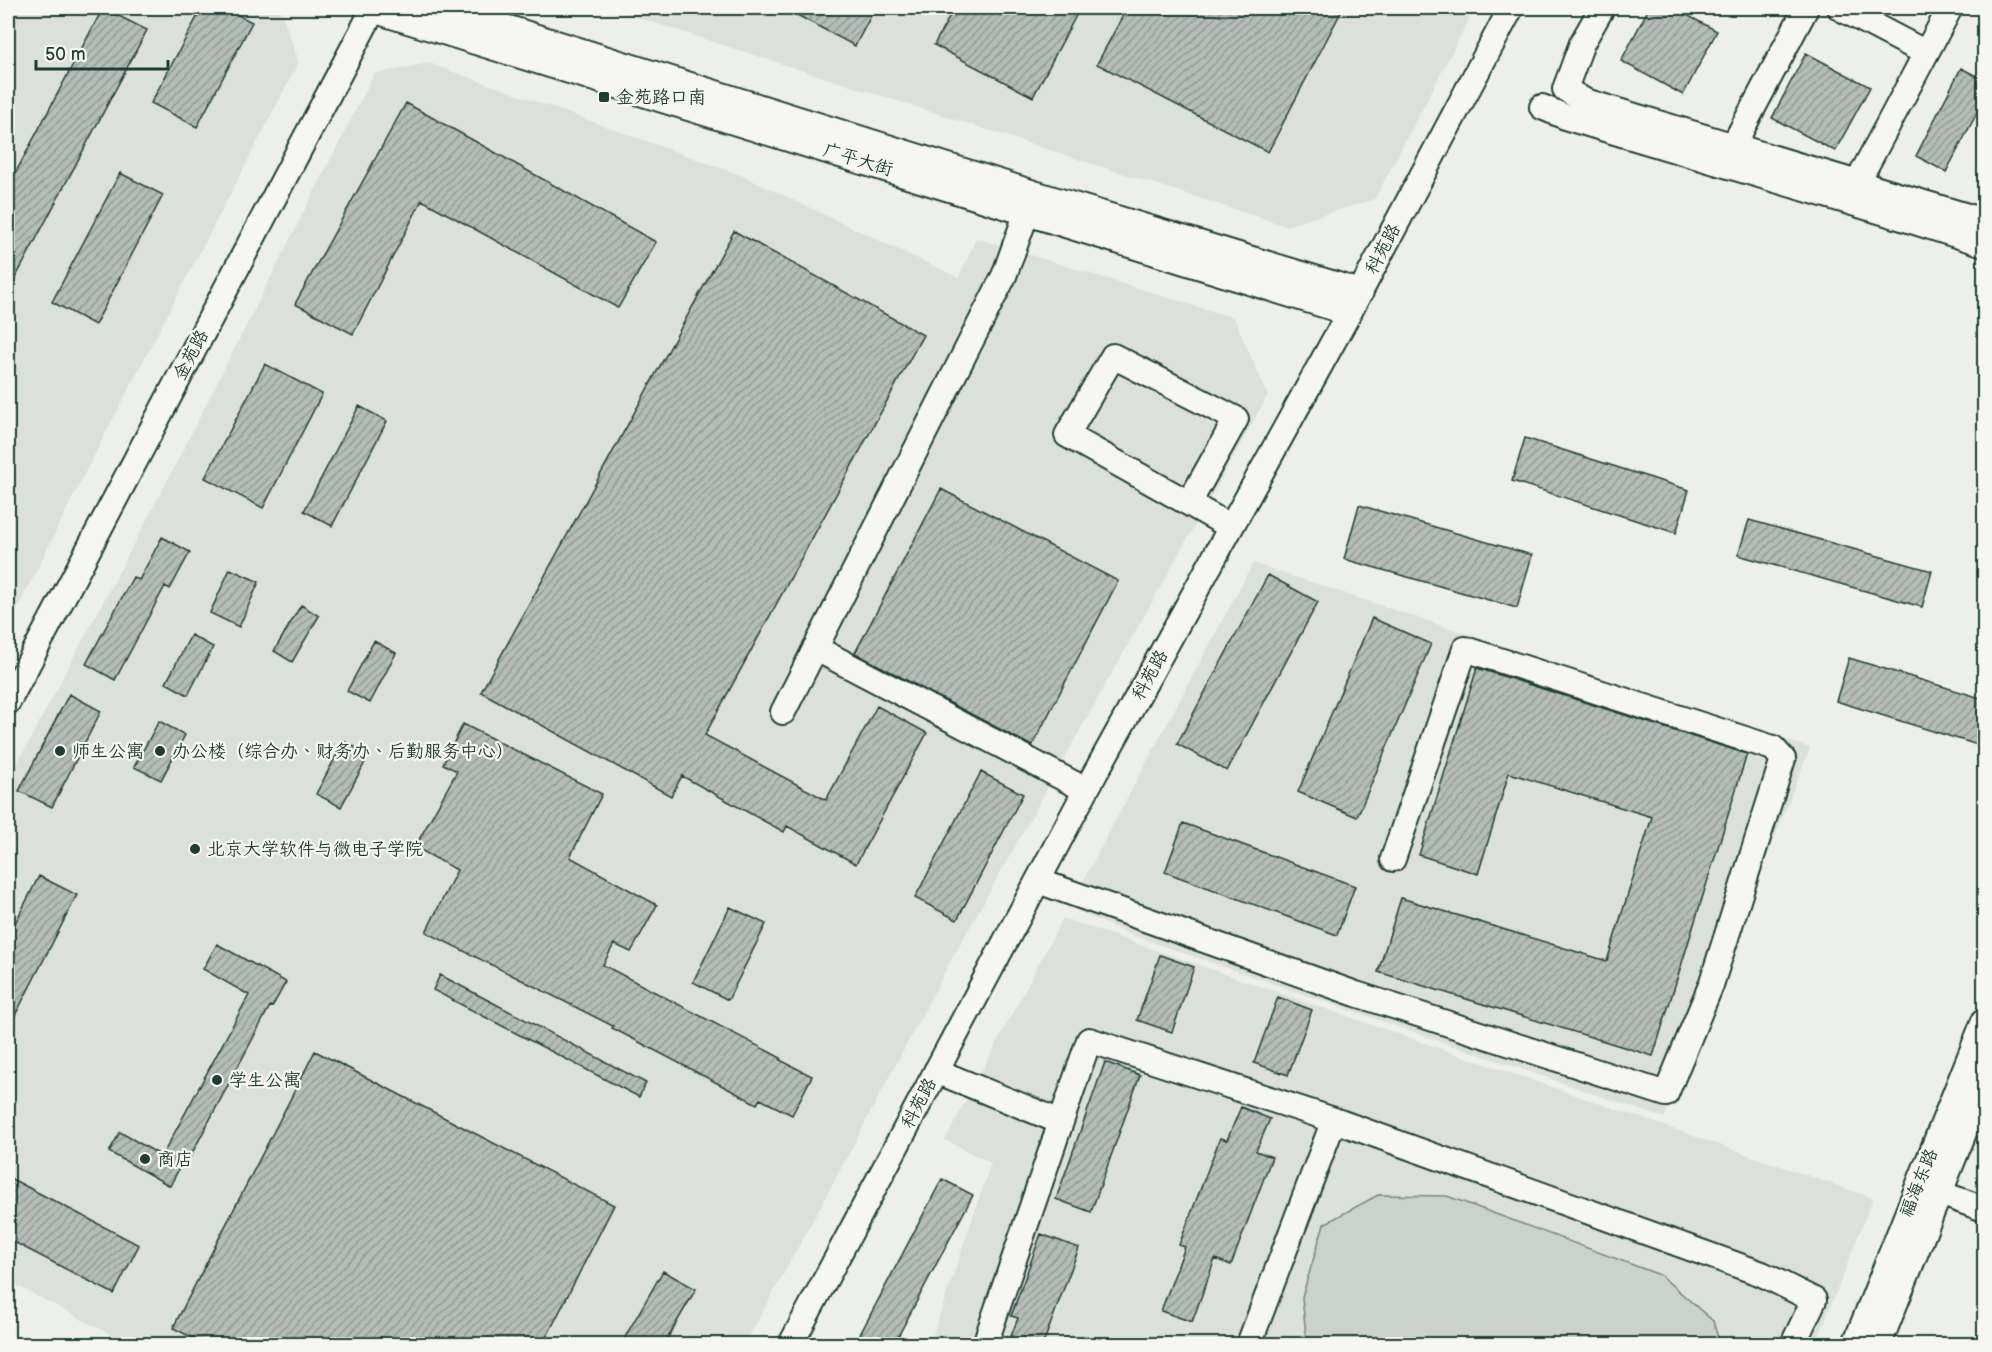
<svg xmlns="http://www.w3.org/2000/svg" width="1992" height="1352" font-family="'Balsamiq Sans','LXGW WenKai TC',sans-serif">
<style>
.built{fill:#dce0db}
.green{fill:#cbd2cc;stroke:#758880;stroke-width:1.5}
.building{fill:url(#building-hatch);stroke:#1f3d34;stroke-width:1.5}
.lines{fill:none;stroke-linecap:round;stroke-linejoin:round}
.minor-casing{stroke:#1f3d34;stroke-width:28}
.minor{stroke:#f6f6f2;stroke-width:24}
.poi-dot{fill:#1f3d34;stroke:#f6f6f2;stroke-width:2}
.labels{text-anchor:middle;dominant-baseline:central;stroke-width:4.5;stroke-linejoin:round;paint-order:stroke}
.poi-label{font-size:18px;fill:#1f3d34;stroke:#f6f6f2;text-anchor:start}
.street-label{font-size:18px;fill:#1f3d34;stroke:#f6f6f2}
</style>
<defs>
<pattern id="building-hatch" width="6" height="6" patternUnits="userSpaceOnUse" patternTransform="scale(1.5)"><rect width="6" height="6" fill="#b4bdb8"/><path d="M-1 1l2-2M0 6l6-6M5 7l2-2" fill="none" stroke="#929b96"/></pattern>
</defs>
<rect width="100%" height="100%" fill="#edefea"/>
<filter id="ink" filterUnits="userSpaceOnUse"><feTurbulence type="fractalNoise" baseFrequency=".0167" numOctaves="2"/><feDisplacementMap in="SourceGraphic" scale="12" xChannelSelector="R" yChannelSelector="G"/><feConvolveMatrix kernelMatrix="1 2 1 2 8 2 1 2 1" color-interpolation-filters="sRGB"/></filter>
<g filter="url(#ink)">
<!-- built -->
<path class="built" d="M8 8H280L299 62 84 475 8 628Z
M608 8H1475L1375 199 1286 226Z
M429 63 738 174 959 278 976 238 1234 318 1268 395 949 964 835 1180 745 1344H129L8 1281V781L165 485 374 74Z
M1253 563 1810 748 1664 1118 1131 935 1069 907Z
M1063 918 1873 1198 1816 1344H930L991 1163 945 1140Z"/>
<!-- green -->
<path class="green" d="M1378 1195 1447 1196 1660 1275 1713 1321 1720 1344H1307L1302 1297 1324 1224Z"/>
<!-- building -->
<path class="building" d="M103 8 147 30 8 292V187Z
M202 8H224L252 22 197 127 151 103Z
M784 8H875L855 46Z
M954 8H1080L1033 97 934 45Z
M1127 8H1343L1268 152 1097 64Z
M1649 8H1674L1717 31 1683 95 1621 61Z
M1806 53 1870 87 1835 151 1772 118Z
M1961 68 1984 80V104L1980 112 1978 111 1946 172 1916 156Z
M406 103 656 242 618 308 422 200 353 334 295 304Z
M120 173 163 195 95 325 52 302Z
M734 231 923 335 705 735 826 800 877 706 927 733 856 864 787 826 784 832 682 776 671 796 481 692Z
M265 364 322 394 263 508 205 478Z
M359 406 387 421 332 526 304 511Z
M1525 438 1689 490 1676 533 1512 481Z
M941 489 1118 581 1032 746 855 653Z
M1359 505 1532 555 1517 608 1344 559Z
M1749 520 1932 571 1922 607 1738 555Z
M162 537 190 552 170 589 165 586 115 680 86 664 133 577 139 580Z
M230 569 259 582 239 627 210 613Z
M1268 575 1318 602 1227 771 1177 744Z
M301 605 319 616 292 662 274 651Z
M1372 618 1431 644 1357 817 1298 792Z
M191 635 213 647 188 695 166 683Z
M374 641 396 653 370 703 347 691Z
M1849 658 1984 699V747L1836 701Z
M1477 668 1747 754 1653 1056 1378 972 1401 898 1607 961 1652 817 1509 773 1478 874 1419 855Z
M69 694 101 711 52 807 19 791Z
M159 721 185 735 161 780 134 767Z
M463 724 602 794 570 857 657 905 631 952 614 944 603 965 781 1058 780 1060 812 1076 792 1115 760 1099 757 1104 612 1028 613 1026 426 932 457 870 415 847 457 771 443 764Z
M344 741 369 755 341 807 316 794Z
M981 772 1023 794 957 920 915 898Z
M1183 823 1355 886 1337 935 1165 872Z
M39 876 77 895 8 1029V937Z
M730 907 766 924 728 1000 693 982Z
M217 944 286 982 272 1007 270 1006 189 1159 185 1157 170 1186 109 1152 120 1132 162 1156 249 995 203 969Z
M1160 955 1194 967 1172 1032 1137 1020Z
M440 975 646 1083 639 1097 433 990Z
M1278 997 1312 1010 1288 1075 1254 1063Z
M315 1051 614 1205 543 1344H205L173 1328Z
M1105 1062 1140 1075 1091 1212 1056 1199Z
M1241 1107 1270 1119 1256 1151 1272 1157 1231 1265 1215 1259 1192 1322 1161 1311 1185 1247 1179 1245 1220 1138 1227 1140Z
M8 1177 139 1245 114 1294 8 1239Z
M942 1179 973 1195 894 1344H855Z
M1041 1234 1079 1248 1043 1344H1008L1018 1318 1011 1316Z
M663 1271 696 1289 664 1344H621Z"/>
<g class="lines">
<!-- minor casing -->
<g class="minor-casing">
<path id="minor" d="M366 8 1349 313
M445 8 1034 193 1361 292
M1602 8 1582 43 1565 89 1585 101 1984 221
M1840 8 1926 53
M1542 107 1568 118 1896 216 1984 244
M1733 146 1806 8
M1857 183 1950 8
M1189 503 1236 419 1113 356 1067 435 1231 527
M815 648 1086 790
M8 702 374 8
M783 712 1004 276 1032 198
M1038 881 1356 994 1666 1094 1711 985 1783 759 1773 748 1465 649 1393 859
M936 1071 1061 1122
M1926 1188 1984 1209
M791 1344 1086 790 1349 313 1511 8
M985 1344 1089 1040 1334 1120 1762 1274 1814 1300 1793 1344
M1249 1344 1334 1120
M1855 1344 1984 1021
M1879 1344 1984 1083"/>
</g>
<!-- minor -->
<use href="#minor" class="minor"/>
</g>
</g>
<!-- markers -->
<g class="poi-dot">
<rect x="598" y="91" width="12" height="12" rx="3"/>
<circle cx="60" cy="751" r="6"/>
<circle cx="160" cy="751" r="6"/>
<circle cx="195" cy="849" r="6"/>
<circle cx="217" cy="1080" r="6"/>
<circle cx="145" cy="1159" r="6"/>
</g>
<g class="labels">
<!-- poi labels -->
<g class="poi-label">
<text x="616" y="97">金苑路口南</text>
<text x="72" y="751">师生公寓</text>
<text x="172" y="751">办公楼（综合办、财务办、后勤服务中心）</text>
<text x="207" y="849">北京大学软件与微电子学院</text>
<text x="229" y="1080">学生公寓</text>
<text x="157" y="1159">商店</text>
</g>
<!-- street labels -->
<g class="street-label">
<text transform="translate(858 160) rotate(17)">广平大街</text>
<text transform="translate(1383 249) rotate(-62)">科苑路</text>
<text transform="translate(191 355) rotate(-62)">金苑路</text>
<text transform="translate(1150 675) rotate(-61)">科苑路</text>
<text transform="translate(919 1103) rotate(-62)">科苑路</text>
<text transform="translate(1919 1183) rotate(-68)">福海东路</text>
</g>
</g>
<!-- margin -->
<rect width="1992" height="1352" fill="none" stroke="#f6f6f2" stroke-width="30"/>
<rect x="15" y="15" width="1962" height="1322" fill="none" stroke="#1f3d34" stroke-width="2" filter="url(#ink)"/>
<!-- scale -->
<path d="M36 60v9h132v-9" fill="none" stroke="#1f3d34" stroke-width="3"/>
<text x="45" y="60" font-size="18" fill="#1f3d34" stroke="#f6f6f2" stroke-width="4.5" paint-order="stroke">50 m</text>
</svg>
